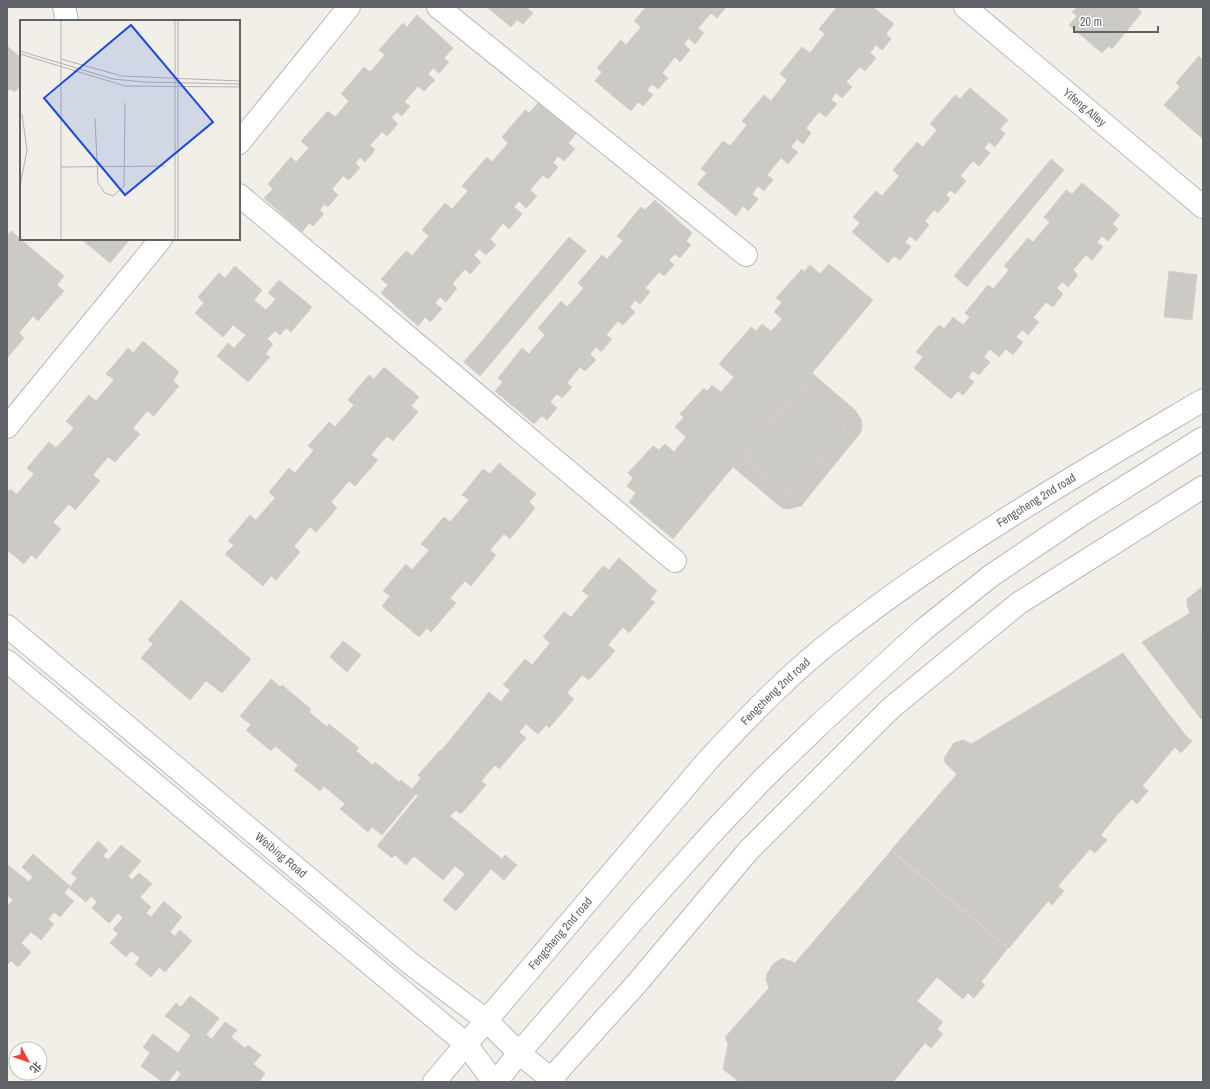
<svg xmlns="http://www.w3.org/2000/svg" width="1210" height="1089" font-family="'Archivo Narrow','Noto Sans SC',sans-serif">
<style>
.building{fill:#cccac5;stroke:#d6d1c6;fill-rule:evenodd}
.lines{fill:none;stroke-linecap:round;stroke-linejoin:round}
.street-casing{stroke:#b5b8bc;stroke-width:24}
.secondary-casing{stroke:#b6babf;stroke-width:24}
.street{stroke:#fff;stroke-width:22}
.secondary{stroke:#fff;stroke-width:22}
.labels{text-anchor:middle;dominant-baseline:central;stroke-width:4;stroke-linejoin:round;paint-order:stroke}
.street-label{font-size:12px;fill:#5f6368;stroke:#fff}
.inset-road{fill:none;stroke:#b3b3b1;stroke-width:1}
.view{fill:#1d4ed8;fill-opacity:0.15;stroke:#1d4ed8;stroke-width:2}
.inset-edge{fill:none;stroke:#5f6368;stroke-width:2}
</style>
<rect width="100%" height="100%" fill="#f1efe8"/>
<!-- building -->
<path class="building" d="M487 7H526L533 13 523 24 517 20 511 27Z
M646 7H726L717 18 711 13 698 28 704 33 695 44 688 38 684 44 690 50 680 62 675 57 662 73 668 78 658 89 652 84 647 90 653 95 643 106 638 102 631 111 595 81 602 72 597 68 621 40 626 45 641 27 634 21Z
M837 7H873L894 24 886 34 891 39 882 50 876 45 870 53 876 58 865 71 860 67 846 82 852 87 842 98 836 93 831 100 837 104 826 117 819 112 806 128 811 133 803 144 797 139 791 147 798 152 788 164 781 158 767 175 773 180 764 191 758 186 752 194 758 199 748 211 743 206 736 216 697 184 707 173 701 169 723 141 730 146 747 125 742 121 764 95 771 101 787 80 780 74 802 47 810 53 825 34 819 29Z
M1077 7H1140L1138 9 1142 12 1112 49 1109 46 1102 53 1069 25 1077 16 1072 12Z
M417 15 453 48 444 58 449 62 439 73 433 68 428 74 435 80 424 91 418 86 404 102 410 106 402 116 397 112 391 117 398 124 387 136 382 132 370 145 375 150 365 162 360 157 355 163 360 168 349 180 343 176 332 189 338 195 328 207 324 204 320 210 324 214 313 226 309 223 302 232 264 198 273 189 268 184 291 157 296 162 309 148 301 141 328 111 335 117 349 101 341 94 364 67 370 72 385 55 379 50 403 23 407 27Z
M7 46 21 58V85L15 92 10 89 7 92Z
M1199 56 1203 60V139L1164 105 1180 87 1176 83Z
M970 88 1008 120 1000 129 1005 134 995 147 989 142 984 148 990 153 979 166 973 161 960 176 966 181 955 194 950 190 946 195 950 199 938 213 934 210 925 221 929 225 916 241 910 236 905 242 911 247 900 260 894 256 888 263 852 232 860 223 853 217 876 191 882 196 899 176 893 170 917 142 923 147 937 130 930 124 955 95 960 99Z
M539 102 576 134 568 143 575 149 564 161 558 156 553 163 558 167 548 179 543 175 530 190 537 196 526 208 519 201 514 207 522 214 509 229 503 223 490 239 496 245 486 255 479 249 474 255 481 262 470 274 465 269 452 284 457 288 446 302 440 297 435 303 442 309 430 322 425 317 418 326 381 293 388 285 381 279 406 251 412 256 429 236 422 230 445 203 452 209 468 191 462 186 487 157 492 162 508 143 502 137 525 110 529 113Z
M1051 159 1064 170 967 287 954 276Z
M1082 183 1120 215 1112 224 1118 229 1108 241 1102 236 1097 242 1103 247 1092 260 1086 255 1073 270 1078 275 1068 287 1062 282 1057 288 1063 294 1053 307 1046 302 1033 318 1039 322 1028 335 1022 330 1016 337 1023 342 1013 355 1006 349 999 357 990 349 984 357 990 362 979 375 973 371 968 377 974 382 963 395 958 391 951 399 914 368 923 357 916 352 939 325 944 329 953 317 963 325 970 317 965 313 988 285 993 289 1009 270 1004 266 1028 238 1033 242 1050 222 1044 217 1066 190 1072 194Z
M655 200 692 233 686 241 691 245 680 258 675 254 669 260 674 265 664 276 659 272 645 288 650 292 640 304 635 300 630 307 635 312 623 325 618 321 606 335 612 339 601 352 596 347 590 354 596 360 585 371 580 367 567 383 572 387 562 398 557 394 550 402 557 408 547 420 542 416 534 424 495 391 503 382 498 378 522 348 529 354 545 335 538 328 561 301 567 307 584 288 578 283 602 255 607 259 623 241 617 236 641 207 645 210Z
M11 231 64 276 57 285 64 291 38 321 33 316 19 333 24 338 7 358V236Z
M569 237 586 251 480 376 464 362Z
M81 239H130L110 263Z
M829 264 873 300 812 373 855 410 861 419 862 425 861 432 801 506 788 509 782 508 733 467 673 539 629 502 636 493 627 486 633 478 628 473 653 446 659 450 665 444 674 452 686 437 675 427 684 417 680 414 704 388 707 391 712 385 721 392 734 377 719 364 751 327 756 331 762 324 771 331 777 325 782 319 774 312 782 302 776 298 802 269 804 272 810 265 820 274ZM802 384 841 418 845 424 844 430 791 494H788L742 457Z
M235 266 262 290 254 300 266 310 276 299 268 293 279 280 312 307 291 332 286 328 280 335 275 331 267 339 273 344 265 354 270 357 248 382 217 356 228 343 234 348 246 335 233 325 223 337 195 313 204 303 198 297 219 273 225 278Z
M1169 271 1197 275 1192 320 1164 317Z
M143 341 179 372 173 381 179 386 154 416 147 411 133 428 140 434 115 462 108 457 93 475 100 481 75 510 69 504 53 522 61 529 36 559 31 555 24 564 7 550V493L10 489 17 494 34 474 27 468 49 442 56 448 74 428 66 421 89 395 96 401 114 380 106 374 128 348 133 353Z
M384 367 419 397 411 406 418 412 393 441 387 436 371 455 378 460 355 486 349 481 331 502 337 508 316 532 310 527 294 546 300 552 276 580 271 576 263 586 225 554 234 545 228 541 250 515 256 520 275 498 269 492 289 468 295 473 314 450 308 446 329 422 335 427 354 405 348 400 369 375 374 379Z
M802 384 841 418 845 424 844 430 791 494H788L742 457Z
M499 463 536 494 529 502 535 508 510 539 504 534 490 550 496 555 471 586 465 581 450 598 456 603 431 632 427 628 419 637 382 606 390 596 383 591 406 564 412 570 429 550 421 544 444 517 450 522 469 500 462 495 483 469 490 474Z
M619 558 657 591 650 599 655 602 629 633 623 627 608 645 615 651 589 680 582 675 567 693 574 699 549 728 546 725 538 734 526 724 519 732 526 738 499 769 495 765 481 781 486 785 461 814 456 810 450 816 502 859 505 855 517 865 504 880 491 869 456 911 443 900 465 874 455 866 443 880 414 856 406 865 395 855 392 858 377 846 418 796 416 794 382 835 372 827 368 832 340 809 345 804 324 786 320 791 294 770 298 765 275 746 271 751 246 730 251 725 240 716 271 679 280 687 282 685 311 709 309 712 327 727 329 724 359 748 356 751 373 765 375 762 399 782 401 780 412 789 421 778 418 775 440 750 441 751 489 692 501 702 510 690 503 685 525 659 532 665 550 643 543 637 564 612 571 617 589 596 582 591 603 566 609 570Z
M1202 587 1203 716 1201 719 1142 642 1190 613 1187 605V599Z
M181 600 251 659 222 693 206 681 190 700 141 658 153 644 148 640Z
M343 641 361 655 347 672 330 657Z
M1123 653 1162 705 1186 736 1192 741 1181 753 1175 747 1142 786 1148 791 1137 804 1132 799 1116 816 1101 835 1107 840 1095 853 1090 849 1058 886 1064 891 1052 905 1048 901 1009 948 891 850 957 774 946 764 944 760V758L954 743 963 740 971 744 973 743Z
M98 841 108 850 103 856 108 860 121 845 141 861 128 876 132 880 139 873 152 884 140 897 151 907 146 913 151 917 164 901 182 917 170 932 175 936 180 930 192 941 165 972 159 967 151 977 135 964 140 958 131 951 126 957 110 943 118 934 113 929 123 918 118 913 109 923 92 908 97 902 91 896 86 902 69 888 77 878 71 873Z
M891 851 1008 948 981 982 985 985 974 998 968 993 963 999 937 977 917 1001 943 1022 937 1029 943 1034 931 1048 925 1043 893 1082H739L723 1069 728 1044 725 1037 769 988 766 979 767 974 773 964 782 958 795 963Z
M33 854 70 886 64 893 74 901 60 917 54 912 48 919 54 924 41 940 31 932 21 943 31 952 18 967 11 961 7 965V906L13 900 7 895V867L8 865 29 882 33 877 22 867Z
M190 996 219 1018 206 1035 212 1039 225 1022 237 1030 231 1037 245 1048 248 1045 261 1055 253 1064 265 1073 259 1082H175L181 1074 177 1070 168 1082H162L141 1066 150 1053 143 1047 153 1034 178 1053 191 1035 165 1016 176 1003 181 1007Z"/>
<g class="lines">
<!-- street casing -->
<g class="street-casing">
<path id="street" d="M64 7 67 21
M438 7 746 255
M239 143 349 7
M239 195 675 561
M7 427 161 239
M548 1082 638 982 748 851 891 708 1019 603 1203 487"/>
</g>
<!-- secondary casing -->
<g class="secondary-casing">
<g id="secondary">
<path id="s1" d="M965 7 1203 207"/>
<path id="s2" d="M7 626 411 964 486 1020 519 1053 555 1082"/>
<path d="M7 661 466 1044 494 1082"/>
<path id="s3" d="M434 1082 708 760C750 715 793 670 842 633 955 545 1080 473 1203 400"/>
<path d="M496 1082 519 1053 640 913 712 833 763 779 821 723 923 630 992 575 1084 513 1203 438"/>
</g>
</g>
<!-- street -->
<use href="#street" class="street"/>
<!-- secondary -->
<use href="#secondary" class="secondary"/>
</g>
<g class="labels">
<!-- street labels -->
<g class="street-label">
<text stroke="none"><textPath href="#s1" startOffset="156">Yifeng Alley</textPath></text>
<text stroke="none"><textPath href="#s3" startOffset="843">Fengcheng 2nd road</textPath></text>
<text stroke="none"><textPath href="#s3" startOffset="519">Fengcheng 2nd road</textPath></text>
<text stroke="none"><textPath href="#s2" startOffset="357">Weibing Road</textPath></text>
<text stroke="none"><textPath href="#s3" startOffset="195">Fengcheng 2nd road</textPath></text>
</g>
</g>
<!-- overview -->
<g transform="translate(20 20)">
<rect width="220" height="220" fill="#f1efe8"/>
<path class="inset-road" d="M155 0V220M0 31 93 59 124 62 220 64M0 34 105 66 220 67M41 39 102 56 220 61M75 98 78 163 85 173 93 176 104 166 105 83M41 147 145 146M0 166 7 130 2 94M41 220V0M158 220V0"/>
<path class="view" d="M111 5 193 102 105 175 24 78Z"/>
<rect width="220" height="220" class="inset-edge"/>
</g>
<!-- border -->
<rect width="1210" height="1089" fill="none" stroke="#5f6368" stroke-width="16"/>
<!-- north arrow -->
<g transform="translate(28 1061) rotate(130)"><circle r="19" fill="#ffffff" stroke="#bfc1c3"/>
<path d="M0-3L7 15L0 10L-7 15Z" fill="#ea4335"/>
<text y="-6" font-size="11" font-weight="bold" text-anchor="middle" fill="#5f6368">北</text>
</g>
<!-- scale -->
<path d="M1074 26v6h84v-6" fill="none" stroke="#5f6368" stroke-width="2"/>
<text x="1080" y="26" font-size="12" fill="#5f6368" stroke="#ffffff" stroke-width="3" paint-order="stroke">20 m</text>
</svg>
